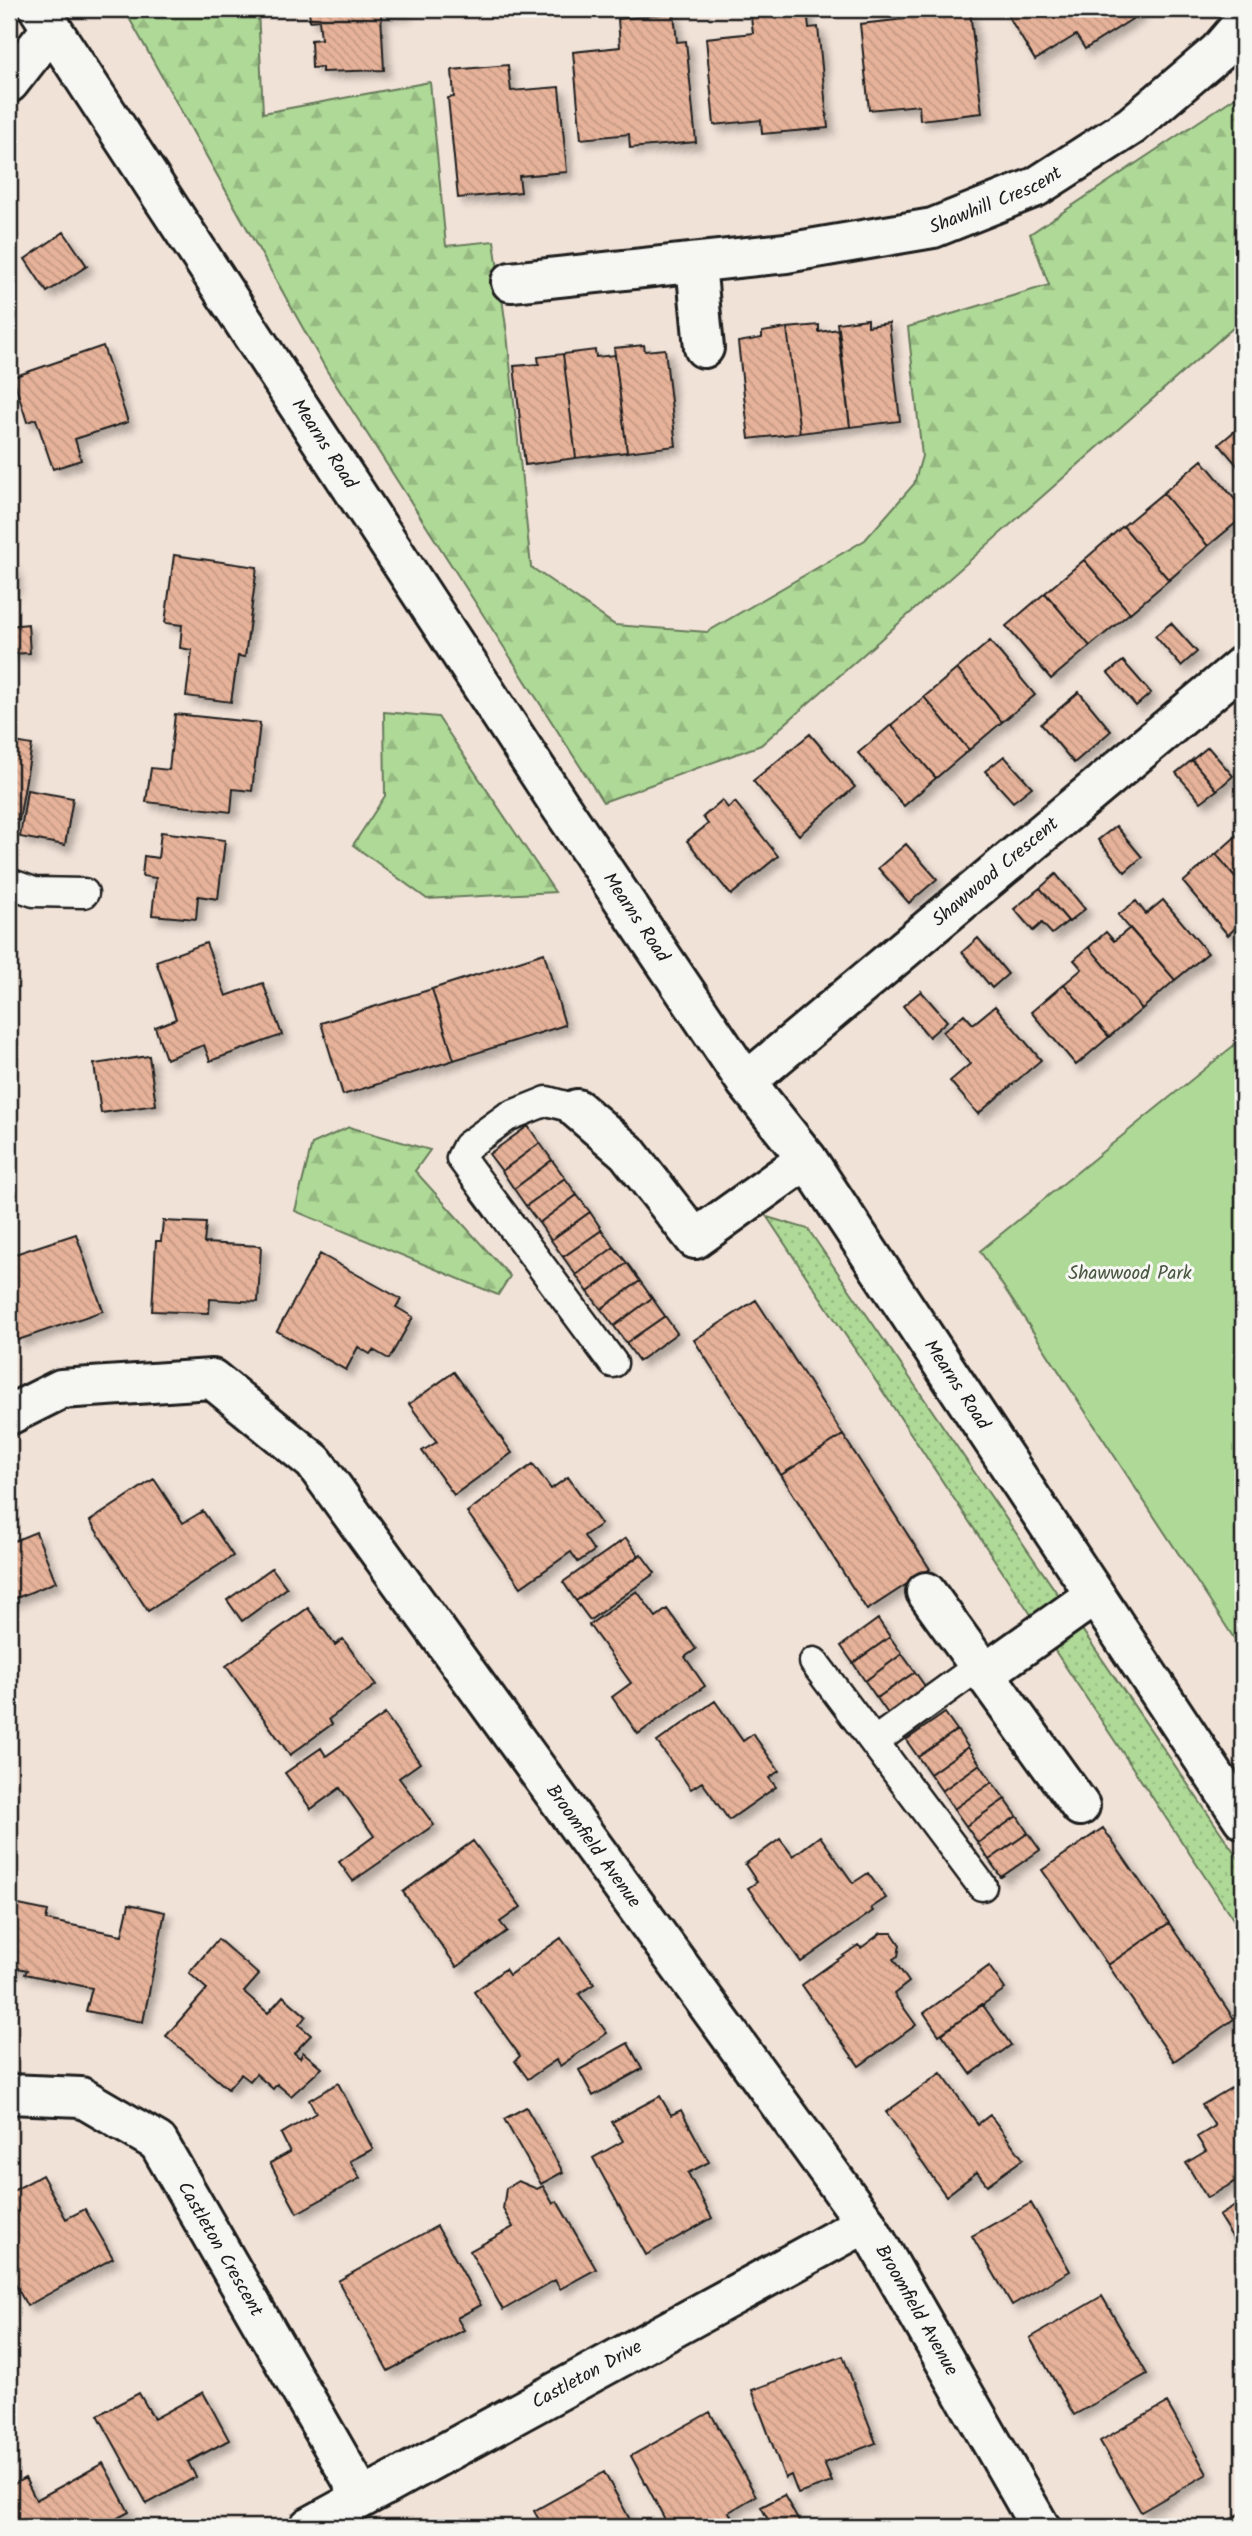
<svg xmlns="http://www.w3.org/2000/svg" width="1252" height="2536" font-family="Kalam,sans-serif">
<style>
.grass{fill:url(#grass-dots);stroke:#667a5a;stroke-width:2}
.forest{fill:url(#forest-firs);stroke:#667a5a;stroke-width:2}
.green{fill:#afd997;stroke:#667a5a;stroke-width:2}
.building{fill:url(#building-back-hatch);stroke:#1c1c1c;stroke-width:2;filter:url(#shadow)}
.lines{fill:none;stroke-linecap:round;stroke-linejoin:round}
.lane-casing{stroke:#1c1c1c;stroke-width:33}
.street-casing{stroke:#1c1c1c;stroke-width:44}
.secondary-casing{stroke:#1c1c1c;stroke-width:44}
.lane{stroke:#f6f6f2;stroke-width:28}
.street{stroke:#f6f6f2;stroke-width:38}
.secondary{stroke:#f6f6f2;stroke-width:38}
.labels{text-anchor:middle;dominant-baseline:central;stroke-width:6;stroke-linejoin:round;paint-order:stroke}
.street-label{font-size:19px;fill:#1c1c1c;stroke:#f6f6f2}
.park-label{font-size:19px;fill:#485541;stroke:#f6f6f2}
</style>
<defs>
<pattern id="grass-dots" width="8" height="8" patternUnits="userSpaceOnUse" patternTransform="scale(1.75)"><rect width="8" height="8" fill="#afd997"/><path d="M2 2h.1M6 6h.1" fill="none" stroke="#96ba82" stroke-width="1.8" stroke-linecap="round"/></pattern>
<pattern id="forest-firs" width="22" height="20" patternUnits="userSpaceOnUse" patternTransform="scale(1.75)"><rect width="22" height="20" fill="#afd997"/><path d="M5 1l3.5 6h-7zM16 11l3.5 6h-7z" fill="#96ba82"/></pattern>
<pattern id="building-back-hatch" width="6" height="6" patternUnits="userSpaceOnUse" patternTransform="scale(1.75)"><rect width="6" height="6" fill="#e6b299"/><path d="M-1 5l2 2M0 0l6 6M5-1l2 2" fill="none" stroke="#c59883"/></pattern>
<filter id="shadow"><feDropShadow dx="6" dy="6" stdDeviation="3.5" flood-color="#0004"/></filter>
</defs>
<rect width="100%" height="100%" fill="#f1e2d7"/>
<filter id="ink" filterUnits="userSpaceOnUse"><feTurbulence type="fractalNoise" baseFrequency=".0143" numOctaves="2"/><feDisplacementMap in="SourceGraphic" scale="14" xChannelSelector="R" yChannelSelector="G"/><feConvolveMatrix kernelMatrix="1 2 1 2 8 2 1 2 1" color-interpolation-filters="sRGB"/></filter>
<g filter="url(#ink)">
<!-- grass -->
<path class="grass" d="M767 1217 808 1229 1243 1865V1934Z"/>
<!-- forest -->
<path class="forest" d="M124 9H208L214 11 258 9 263 113 430 82 446 246 494 241 507 334 531 567 615 625 707 632 865 540 914 484 922 456 908 327 1049 285 1030 234 1243 92V319L761 745 603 802 327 371Z
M384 712 438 717 555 892 427 899 353 845 385 796Z
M349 1127 430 1150 415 1171 510 1276 498 1295 295 1211 312 1144Z"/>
<!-- green -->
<path class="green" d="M1243 1038V1652L980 1251Z"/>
<!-- building -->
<path class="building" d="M309 9H405L406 13 381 14 384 70 322 72V67L312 68 311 40 321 39 319 20 310 21Z
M750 9H807L809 28 818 27 828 128 762 134 761 120 714 125 706 38 753 33Z
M904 9H962L963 12 970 11 982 113 920 120 919 105 869 110 860 24 905 19Z
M1004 9H1137L1140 14 1085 49 1076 35 1035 60Z
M674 13 677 42 686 41 696 142 630 148 629 134 581 139 573 52 620 47 618 19Z
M508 65 511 91 559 87 567 172 519 176 521 192 458 198 448 98 454 97 452 70Z
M64 232 87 266 47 292 25 259Z
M868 319V326L889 323 900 421 850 427 837 323Z
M819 325V332L839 329 850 427 800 433 787 328Z
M787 328 800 433 749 439 738 342 762 338V332Z
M644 345 645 351 665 349 676 446 627 452 614 348Z
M103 346 128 422 75 439 81 460 53 469 36 419 27 422 13 377Z
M595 350 596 357 615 355 627 452 576 458 563 354Z
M563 354 576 458 525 465 514 366 539 364 538 357Z
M1243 424V472L1219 444Z
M1202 460 1243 509V517L1208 546 1163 493Z
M1163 493 1208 546 1169 580 1123 526Z
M1123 526 1169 580 1130 613 1084 560Z
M174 555 257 567 245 657 238 656 231 702 186 696 192 650 180 648 182 625 165 623Z
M1084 560 1130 613 1090 646 1045 593Z
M9 562 14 569 15 584 9 592Z
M1045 593 1090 646 1051 679 1006 626Z
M1171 623 1197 652 1181 666 1155 636Z
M28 624 30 653 9 654V626Z
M990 641 1035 695 1002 722 957 669Z
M1123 661 1151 693 1136 706 1108 673Z
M957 669 1002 722 969 750 924 697Z
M1079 692 1111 731 1074 763 1041 724Z
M924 697 969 750 936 778 891 725Z
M175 714 260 723 252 791 233 789 231 812 146 802 151 768 169 770Z
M891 725 936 778 904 806 858 753Z
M810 734 855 787 799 835 753 781Z
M9 741 32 745 19 820 9 818Z
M1208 747 1233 776 1217 790 1192 760Z
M1004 756 1032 787 1013 802 985 771Z
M1192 760 1217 790 1201 802 1176 773Z
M27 790 73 798 65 845 20 837Z
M722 800 728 808 735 802 778 856 731 895 687 841 708 824 703 817Z
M1116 826 1142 857 1125 872 1098 840Z
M1243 830V886L1216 854Z
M161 832 225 840 218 899 198 896 196 919 152 915 156 878 142 876 144 856 158 858Z
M906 844 937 879 909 903 878 868Z
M1216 854 1243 886V921L1228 935 1183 882Z
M1056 874 1085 909 1069 922 1040 888Z
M1040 888 1068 921 1052 934 1042 923 1033 931 1014 909Z
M1163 900 1208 953 1175 980 1118 915 1136 901 1146 914Z
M1130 928 1175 980 1142 1009 1089 947 1106 932 1114 941Z
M978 938 1008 974 992 988 962 952Z
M206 943 226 996 263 983 282 1035 210 1061 204 1045 166 1059 155 1027 176 1019 156 961Z
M1089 947 1142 1009 1109 1037 1064 984 1082 969 1074 960Z
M544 953 565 1025 454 1060 432 989Z
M1064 984 1109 1037 1076 1065 1031 1012Z
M432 989 454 1060 343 1095 321 1023Z
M921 991 947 1021 929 1037 903 1006Z
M995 1006 1041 1060 978 1114 950 1081 970 1064 943 1032 964 1014 973 1024Z
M149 1056 156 1105 101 1113 94 1064Z
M528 1126 540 1143 502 1171 489 1154Z
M540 1143 552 1160 514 1189 502 1171Z
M552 1160 565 1178 526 1206 514 1189Z
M565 1178 577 1195 539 1223 526 1206Z
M577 1195 590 1212 551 1240 539 1223Z
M590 1212 602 1230 563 1257 551 1240Z
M163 1221 206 1223 204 1243 261 1246 258 1302 210 1299 209 1313 152 1311 156 1241H161Z
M602 1230 614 1247 576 1275 563 1257Z
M76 1234 103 1311 18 1340 9 1314V1256Z
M614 1247 627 1263 588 1292 576 1275Z
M320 1254 401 1299 396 1307 413 1317 389 1359 373 1350 370 1354 358 1347 346 1370 277 1331Z
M627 1263 640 1281 601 1309 588 1292Z
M640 1281 652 1298 614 1326 601 1309Z
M652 1298 665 1316 626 1343 614 1326Z
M756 1300 843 1435 781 1475 694 1340Z
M665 1316 677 1333 639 1361 626 1343Z
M454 1372 512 1453 454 1495 422 1451 437 1442 409 1404Z
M843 1435 930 1569 867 1610 781 1475Z
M533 1464 551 1489 568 1477 601 1524 584 1536 594 1551 578 1562 571 1552 521 1587 467 1512Z
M154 1479 183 1523 203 1511 233 1556 148 1611 90 1521Z
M36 1532 56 1582 9 1601V1543Z
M626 1538 639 1556 576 1601 563 1582Z
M641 1554 655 1573 590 1620 576 1601Z
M272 1568 287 1588 242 1621 227 1600Z
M637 1591 656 1617 667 1609 696 1649 685 1657 705 1686 638 1734 612 1697 631 1683 589 1625Z
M308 1608 335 1645 343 1639 376 1685 329 1719 332 1724 290 1755 226 1666Z
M878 1619 890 1637 853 1663 841 1646Z
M890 1637 902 1654 865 1681 853 1663Z
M902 1654 915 1672 877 1698 865 1681Z
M915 1672 927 1689 889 1715 877 1698Z
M715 1701 743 1741 753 1734 779 1771 769 1778 776 1787 729 1820 702 1782 691 1789 657 1742Z
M945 1713 957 1730 918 1757 906 1740Z
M385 1714 420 1763 399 1778 434 1825 353 1881 339 1862 374 1836 340 1788 311 1809 285 1773 321 1748 326 1756Z
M957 1730 968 1747 930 1774 918 1757Z
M968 1747 980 1764 942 1791 930 1774Z
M980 1764 992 1782 954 1809 942 1791Z
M992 1782 1005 1799 966 1826 954 1809Z
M1005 1799 1017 1816 978 1843 966 1826Z
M1017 1816 1028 1833 989 1860 978 1843Z
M1103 1828 1169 1923 1108 1965 1042 1870Z
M1028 1833 1040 1850 1001 1877 989 1860Z
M820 1836 853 1883 868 1873 886 1898 871 1908 873 1911 801 1962 748 1888 757 1882 745 1864 780 1839 793 1856Z
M473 1841 521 1907 500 1922 507 1931 457 1967 403 1892Z
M9 1903 48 1911 46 1920 122 1935 129 1904 165 1912 143 2022 86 2011 92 1988 25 1974 27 1970 9 1966Z
M1169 1923 1234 2019 1174 2061 1108 1965Z
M881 1933H892L900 1945 898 1956 893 1959 909 1982 894 1994 916 2025 859 2066 802 1985 858 1945 861 1948Z
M561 1938 594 1984 579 1994 607 2033 560 2066 556 2060 528 2079 515 2061 520 2056 474 1992 505 1969 509 1975Z
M218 1939 259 1975 244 1992 268 2013 283 1996 306 2016 299 2025 311 2035 294 2053 300 2058 303 2052 322 2068 291 2096 277 2084 273 2089 256 2074 250 2081 241 2074 228 2089 166 2036 207 1989 189 1973Z
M989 1966 1005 1989 939 2035 924 2013Z
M982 2004 1011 2045 971 2074 942 2034Z
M628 2043 642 2069 593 2096 579 2070Z
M941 2073 978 2124 990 2115 1023 2159 987 2185 977 2172 946 2196 886 2112Z
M1243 2081V2177L1207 2198 1186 2163 1206 2151 1197 2137 1215 2126 1202 2105Z
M338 2083 373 2149 350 2161 360 2178 297 2213 270 2163 290 2152 281 2134 316 2113 309 2100Z
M660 2096 671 2115 681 2110 709 2162 688 2173 712 2218 646 2255 593 2158 623 2141 612 2122Z
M526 2107 563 2172 541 2184 504 2119Z
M42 2175 66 2219 85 2209 113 2258 27 2306 9 2273V2193Z
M518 2181 537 2189 543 2186 553 2204 557 2201 596 2269 560 2289 555 2280 503 2310 470 2251 513 2227 503 2209 506 2188Z
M1243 2201V2254L1219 2216Z
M1031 2203 1070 2271 1012 2305 972 2236Z
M437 2226 481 2305 457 2318 464 2330 388 2371 338 2281Z
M1102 2296 1147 2374 1074 2415 1030 2338Z
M843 2356 876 2443 824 2463 832 2482 798 2494 791 2475 785 2478 752 2390Z
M203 2392 229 2440 188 2462 196 2477 147 2504 98 2415 139 2393 154 2419Z
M1167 2403 1207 2474 1141 2512 1100 2441Z
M710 2412 756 2496 729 2512 737 2526 735 2527H663L668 2525 631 2456Z
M103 2463 129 2512 101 2527H17L9 2512V2487L25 2478 36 2500Z
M604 2472 634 2527H543L534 2511Z
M784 2495 802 2527H772L761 2507Z
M1243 2512V2527H1217Z"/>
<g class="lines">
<!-- lane casing -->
<g class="lane-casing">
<path id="lane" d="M9 883 34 892 84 893
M577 1109 547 1101 507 1117 467 1146 461 1158 613 1363
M814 1662 874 1742
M979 1666 874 1742 982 1886"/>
</g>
<!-- street casing -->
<g class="street-casing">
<g id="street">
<path d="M696 263 704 348"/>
<path id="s1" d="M511 282 786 253 933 228 1036 187 1131 126 1218 52 1243 23"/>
<path id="s2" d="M746 1082 1243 665"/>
<path d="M577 1109 627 1152 695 1239 807 1159"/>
<path id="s3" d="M9 1415 61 1389 212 1379 314 1462 866 2223 1040 2527"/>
<path d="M926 1592 1080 1806"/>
<path d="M984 1674 1095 1595"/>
<path id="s4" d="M9 2094 81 2097 158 2142 362 2497"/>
<path id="s5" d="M309 2527 866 2223"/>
</g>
</g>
<!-- secondary casing -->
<g class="secondary-casing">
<g id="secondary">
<path id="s6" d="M39 9 559 804 746 1082 807 1159 1243 1819"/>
<path d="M9 83 52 28"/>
</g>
</g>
<!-- lane -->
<use href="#lane" class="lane"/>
<!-- street -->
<use href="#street" class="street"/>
<!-- secondary -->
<use href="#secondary" class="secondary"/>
</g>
</g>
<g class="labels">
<!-- street labels -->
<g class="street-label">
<text stroke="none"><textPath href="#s1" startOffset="494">Shawhill Crescent</textPath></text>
<text stroke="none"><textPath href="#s6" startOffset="520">Mearns Road</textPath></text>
<text stroke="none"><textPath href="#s2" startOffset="326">Shawwood Crescent</textPath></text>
<text stroke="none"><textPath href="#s6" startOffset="1087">Mearns Road</textPath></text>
<text stroke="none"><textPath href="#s6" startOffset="1654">Mearns Road</textPath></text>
<text stroke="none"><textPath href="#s3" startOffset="816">Broomfield Avenue</textPath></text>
<text stroke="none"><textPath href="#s4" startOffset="285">Castleton Crescent</textPath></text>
<text stroke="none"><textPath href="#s3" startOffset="1382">Broomfield Avenue</textPath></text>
<text stroke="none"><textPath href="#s5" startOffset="317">Castleton Drive</textPath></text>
</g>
<!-- park labels -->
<g class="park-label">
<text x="1130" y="1274">Shawwood Park</text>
</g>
</g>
<!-- margin -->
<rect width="1252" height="2536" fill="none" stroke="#f6f6f2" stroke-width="35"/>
<rect x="18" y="18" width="1217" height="2501" fill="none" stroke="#1c1c1c" stroke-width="2.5" filter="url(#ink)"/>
</svg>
